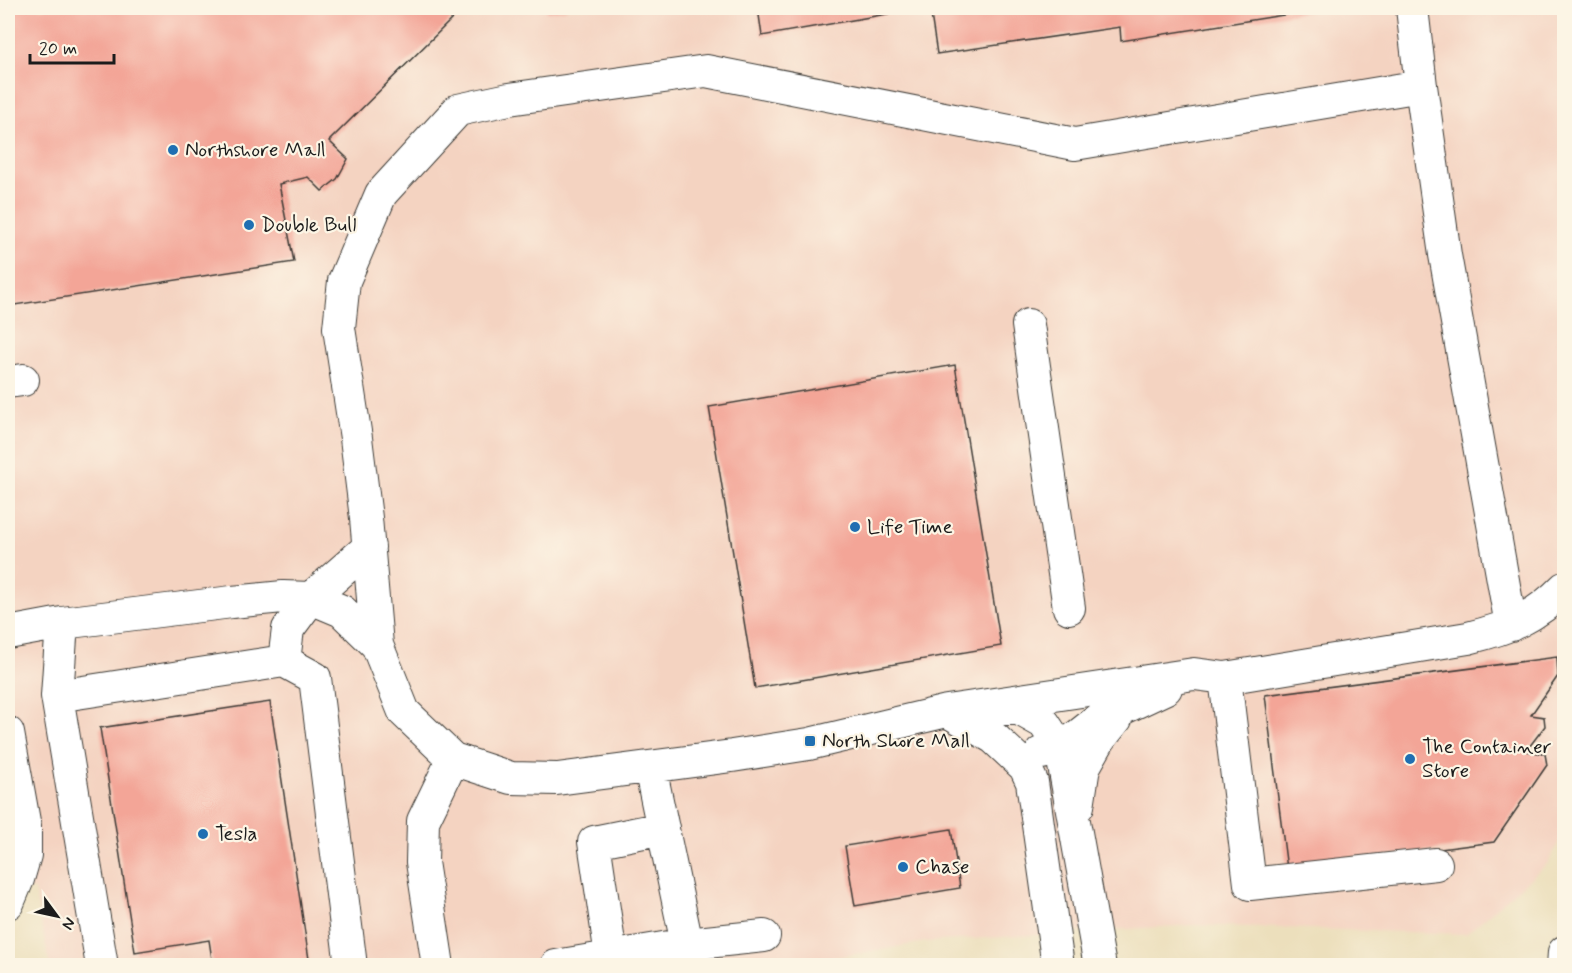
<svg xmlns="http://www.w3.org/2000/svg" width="1572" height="973" font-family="Mynerve,sans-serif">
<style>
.built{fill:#f4d3c1}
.building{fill:#f3a597}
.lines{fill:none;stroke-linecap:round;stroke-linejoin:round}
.minor-casing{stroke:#3b3934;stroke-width:34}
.minor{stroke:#fff;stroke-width:32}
.poi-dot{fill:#1f6fb2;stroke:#fcf5e5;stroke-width:2}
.labels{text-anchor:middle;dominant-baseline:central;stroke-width:4.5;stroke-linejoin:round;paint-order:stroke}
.poi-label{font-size:21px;fill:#1c1c1c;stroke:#fcf5e5;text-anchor:start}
</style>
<rect width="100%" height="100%" fill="#fcf5e5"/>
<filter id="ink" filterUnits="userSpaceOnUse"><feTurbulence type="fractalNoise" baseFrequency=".0167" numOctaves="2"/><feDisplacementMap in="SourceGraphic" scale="12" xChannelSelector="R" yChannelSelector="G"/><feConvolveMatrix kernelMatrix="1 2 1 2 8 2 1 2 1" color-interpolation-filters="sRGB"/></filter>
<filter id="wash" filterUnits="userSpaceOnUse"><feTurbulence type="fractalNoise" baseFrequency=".008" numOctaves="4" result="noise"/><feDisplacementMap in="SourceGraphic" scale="24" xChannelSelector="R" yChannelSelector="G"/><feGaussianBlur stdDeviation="1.35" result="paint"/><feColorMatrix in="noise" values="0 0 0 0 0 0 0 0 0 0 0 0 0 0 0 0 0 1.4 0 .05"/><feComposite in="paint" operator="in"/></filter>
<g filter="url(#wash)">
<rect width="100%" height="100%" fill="#ecdfbc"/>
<!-- built -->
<path class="built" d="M8 8H1564V832L1548 863 1466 934 1192 925 925 942 786 966H50L34 889 8 894Z"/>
<g id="blocks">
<!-- building -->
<path class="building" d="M8 8H505V9L454 17 329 141 348 159 337 179 322 191 308 177 279 184 294 262 8 306Z
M546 8H567V9L547 12Z
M758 8H915V9L762 36Z
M930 8H1321V9L1121 41 1120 27 937 54Z
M955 365 1001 646 755 688 709 407Z
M1557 657 1558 676 1531 715 1544 717 1545 726 1526 751 1545 754 1547 765 1494 842 1287 869 1265 695Z
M270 702 310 966H213L209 940 135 952 100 728Z
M951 829 960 888 855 906 845 846Z"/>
</g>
</g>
<g filter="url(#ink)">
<use href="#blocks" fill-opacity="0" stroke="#3b3934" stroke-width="1.5"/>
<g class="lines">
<!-- minor casing -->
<g class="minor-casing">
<path id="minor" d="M1412 8 1421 86 1445 255 1511 625
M1028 325 1069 608
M8 382 23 380
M8 633 62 623 232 602 283 597 311 598 342 611 377 645 404 712 453 759 511 778 557 779 732 756 809 744 947 711 1194 674 1225 678 1468 638C1508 628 1535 618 1564 588
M377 645 366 518 356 438 339 328 344 281 381 194 458 110 509 99 706 71 1075 144 1421 86
M284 661 288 629 311 598 369 547
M1225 678 1250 884 1436 864
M57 696 62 623
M999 709H1019L1044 723 1061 749 1100 966
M947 711 994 738 1025 767 1032 782 1058 966
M8 733 25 827V855L18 879 8 903
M1041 753 1061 749 1098 720 1166 688
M1078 806 1084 767 1100 739 1116 719
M687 944 764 936
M611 956 594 842 663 828
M102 966 57 696 284 661 315 678 351 966
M438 966 422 862 423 821 453 759
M556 966 687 944 650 767
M1563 966 1564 952"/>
</g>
<!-- minor -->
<use href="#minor" class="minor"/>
</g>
</g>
<!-- markers -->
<g class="poi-dot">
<circle cx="173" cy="150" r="6"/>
<circle cx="249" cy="225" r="6"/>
<circle cx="855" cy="527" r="6"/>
<rect x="804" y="735" width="12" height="12" rx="3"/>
<circle cx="1410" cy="759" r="6"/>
<circle cx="203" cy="834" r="6"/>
<circle cx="903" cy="867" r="6"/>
</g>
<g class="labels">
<!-- poi labels -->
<g class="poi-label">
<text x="185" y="150">Northshore Mall</text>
<text x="261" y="225">Double Bull</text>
<text x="867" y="527">Life Time</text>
<text x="822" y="741">North Shore Mall</text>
<text x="1422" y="747">The Container<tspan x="1422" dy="24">Store</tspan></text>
<text x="215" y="834">Tesla</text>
<text x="915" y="867">Chase</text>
</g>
</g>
<!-- margin -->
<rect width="1572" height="973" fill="none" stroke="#fcf5e5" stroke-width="30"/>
<!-- north arrow -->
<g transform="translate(57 916) rotate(123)" stroke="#fcf5e5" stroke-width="4.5" paint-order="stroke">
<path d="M0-4.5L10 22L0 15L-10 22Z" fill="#1c1c1c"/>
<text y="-9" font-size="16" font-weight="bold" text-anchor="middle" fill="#1c1c1c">N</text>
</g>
<!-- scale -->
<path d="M30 54v9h84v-9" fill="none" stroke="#1c1c1c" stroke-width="3"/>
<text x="39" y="54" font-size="18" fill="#1c1c1c" stroke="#fcf5e5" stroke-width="4.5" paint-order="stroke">20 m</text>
</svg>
